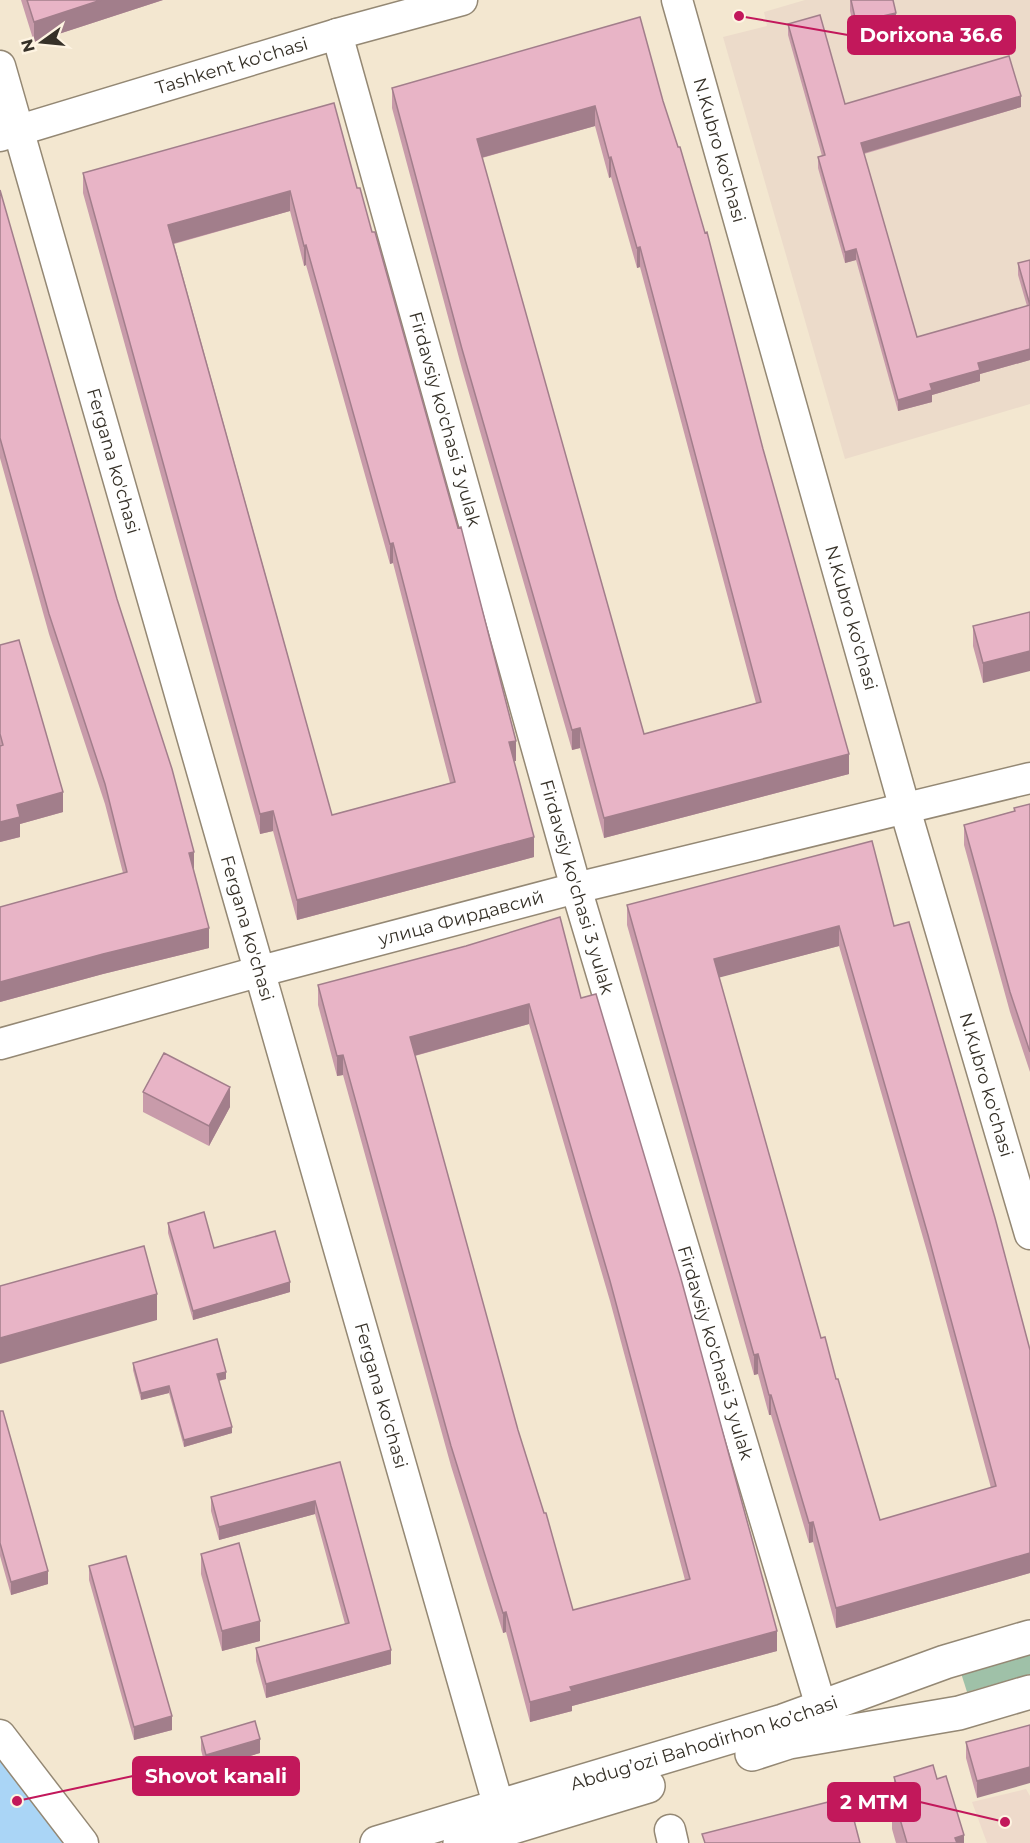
<svg xmlns="http://www.w3.org/2000/svg" width="1030" height="1843" font-family="Montserrat,sans-serif">
<style>
.education{fill:#eedacb}
.medical{fill:#ecdbca}
.green{fill:#9fc1a8}
.water{fill:#aad5f6}
.lines{fill:none;stroke-linecap:round;stroke-linejoin:round}
.minor-casing{stroke:#948874;stroke-width:33}
.major-casing{stroke:#948874;stroke-width:36}
.minor{stroke:#fff;stroke-width:30}
.major{stroke:#fff;stroke-width:33}
.wall{fill:#c89baa;fill-rule:evenodd}
.shaded-wall{fill:#a27e8b}
.building{fill:#e8b4c6;stroke:#a27e8b;stroke-width:1.5;fill-rule:evenodd}
.labels{text-anchor:middle;dominant-baseline:central;stroke-width:4.5;stroke-linejoin:round;paint-order:stroke}
.street-label{font-size:18px;fill:#363128;stroke:#fef4e2}
.leader{fill:none;stroke:#c2185b;stroke-width:2}
.callout-dot{fill:#c2185b;stroke:#fef4e2;stroke-width:2}
.callout{fill:#c2185b;stroke:#c2185b;stroke-width:2}
.callout-label{font-size:20px;text-anchor:middle;font-weight:bold;fill:#fff}
</style>
<rect width="100%" height="100%" fill="#f3e7d0"/>
<!-- education -->
<path class="education" d="M1026 1789 1030 1796V1843H987L972 1802Z"/>
<!-- medical -->
<path class="medical" d="M805 0H1030V404L845 459 723 37 767 26 764 12Z"/>
<!-- green -->
<path class="green" d="M1030 1654V1674L967 1692 961 1673Z"/>
<!-- water -->
<path class="water" d="M0 1758 69 1843H0Z"/>
<g class="lines">
<!-- minor casing -->
<g class="minor-casing">
<g id="minor">
<path id="s1" d="M677 0 905 809 1030 1234"/>
<path id="s2" d="M337 34 576 888 828 1730"/>
<path id="s3" d="M0 66 494 1790"/>
<path id="s4" d="M0 136 337 34 462 0"/>
<path id="s5" d="M0 1044 261 971 576 888 1030 778"/>
<path d="M0 1735 83 1843"/>
<path d="M670 1830 673 1843"/>
</g>
</g>
<!-- major casing -->
<g class="major-casing">
<g id="major">
<path d="M752 1754 789 1742 959 1713 1030 1692"/>
<path id="s6" d="M377 1843 783 1721 945 1662 1030 1637"/>
<path d="M460 1843 648 1786"/>
</g>
</g>
<!-- minor -->
<use href="#minor" class="minor"/>
<!-- major -->
<use href="#major" class="major"/>
</g>
<!-- wall -->
<path class="wall" d="M21 0H163L34 42Z
M850 0H893L896 26 856 36 850 11Z
M788 24 845 104 1021 107 864 154 917 337 1027 306 1018 275V263L1030 260V360L980 374V381L932 395V402L898 411 856 260 845 263 818 168V157L822 156 788 35Z
M392 88 663 101 763 449 849 774 604 838 580 748 572 750 462 369 392 108ZM595 126 609 178 611 177 637 268 640 267 756 703 644 734 482 158Z
M83 173 357 188 516 761H514L534 857 297 920 273 831 260 834 83 193ZM290 211 304 266 306 265 390 564 393 563 450 783 332 815 174 244Z
M0 190 194 872 209 948 103 974 0 1002V907L123 873 105 804 49 634 0 458Z
M1030 612 983 683 973 646V626Z
M0 645 63 812 20 824V837L0 842Z
M1030 804V1072L1010 1012 964 845V825L1014 811V808Z
M627 905 894 926 1030 1350V1573L836 1628 813 1542 809 1543 771 1415H769L758 1374 754 1375 627 925ZM839 946 928 1255 991 1488 880 1520 836 1379 821 1338 719 977Z
M318 985 581 998 777 1651 572 1706V1711L530 1722 506 1632 503 1633 451 1466 343 1075 337 1076 318 1005ZM529 1024 610 1301 685 1580 573 1610 518 1430 415 1056Z
M143 1092 230 1107 209 1146 143 1112Z
M168 1223 214 1248 290 1292 193 1320 168 1233Z
M133 1363 226 1379 219 1381 232 1433 184 1447 169 1393 141 1400 133 1370Z
M0 1411 48 1584 11 1595 0 1556Z
M340 1462 391 1664 266 1698 256 1661V1648L345 1624 315 1514 219 1540 211 1511V1497Z
M201 1554 260 1641 222 1651 201 1574Z
M89 1566 172 1730 134 1740 89 1580Z
M1030 1725 977 1798 966 1758V1742Z
M201 1737 260 1753 206 1769 201 1750Z
M894 1777 937 1779 964 1843H896L892 1829V1792L894 1791Z"/>
<!-- shaded-wall -->
<path class="shaded-wall" d="M101 0H163L34 42V22Z
M896 13V26L856 36V22Z
M1021 96V107L861 154V143Z
M595 106V126L477 159V139Z
M611 157V177L609 178V158Z
M290 191V211L168 245V225Z
M306 245V265L304 266V246Z
M640 247V267L637 268V248Z
M856 249V260L845 263V252Z
M1030 349V360L980 374V381L932 395V402L898 411V400L930 384 978 363Z
M393 543V563L390 564V544Z
M1030 651V671L983 683V663Z
M580 728V748L572 750V730Z
M516 741V761L509 762V742Z
M849 754V774L604 838V818Z
M63 792V812L20 824V837L0 842V822L17 805Z
M273 811V831L260 834V814Z
M534 837V857L297 920V900Z
M194 852V872L189 853Z
M839 926V946L714 979V959Z
M209 928V948L103 974 0 1002V982L103 954Z
M529 1004V1024L410 1057V1037Z
M343 1055V1075L337 1076V1056Z
M230 1087V1107L209 1146V1126Z
M290 1282V1292L193 1320V1311Z
M157 1294V1320L0 1364V1338Z
M758 1354V1374L754 1375V1355Z
M226 1372V1379L217 1381V1374Z
M169 1386V1393L141 1400V1393Z
M769 1395H771V1415H769Z
M232 1427V1433L184 1447V1440Z
M315 1501V1514L219 1540V1527Z
M813 1522V1542L809 1543V1523Z
M1030 1553V1573L836 1628V1608Z
M48 1571V1584L11 1595V1582Z
M506 1612V1632L503 1633V1613Z
M260 1621V1641L222 1651V1631Z
M777 1631V1651L572 1706V1711L530 1722V1702L570 1687Z
M391 1650V1664L266 1698V1684Z
M172 1716V1730L134 1740V1727Z
M260 1739V1753L206 1769V1755Z
M1030 1767V1783L977 1798V1781Z
M964 1835V1843H955V1838Z"/>
<!-- building -->
<path class="building" d="M27 0H101L34 22Z
M851 0H893L896 13 856 22Z
M820 15 845 104 1009 56 1021 96 861 143 917 337 1030 305 1018 263 1030 260V349L978 363 980 370 930 384 932 390 898 400 856 249 845 252 818 157 825 155 788 24Z
M640 17 663 101 678 147H680L705 233 707 232 763 449 849 754 604 818 580 728 572 730 462 349 392 88ZM595 106 609 158 611 157 637 248 640 247 761 702 644 734 477 139Z
M334 103 357 188H360L372 232H375L458 528 461 527 516 741 509 742 534 837 297 900 273 811 260 814 83 173ZM290 191 304 246 306 245 390 544 393 543 455 782 332 815 168 225Z
M0 190 117 599 172 769 194 852 189 853 209 928 103 954 0 982V907L127 872 105 784 49 614 0 438Z
M1030 612V651L983 663 973 626Z
M19 640 63 792 17 805 20 817 0 822V746L3 745 0 734V645Z
M1030 804V1052L1010 992 964 825 1015 811 1014 808Z
M872 841 894 926 909 922 995 1218 1030 1350V1553L836 1608 813 1522 809 1523 771 1395H769L758 1354 754 1355 627 905ZM839 926 928 1235 996 1486 880 1520 838 1379H836L825 1337 821 1338 714 959Z
M560 917 581 998 596 994 680 1275 777 1631 570 1687 572 1691 530 1702 506 1612 503 1613 451 1446 343 1055 337 1056 318 985 466 946ZM529 1004 610 1281 690 1579 573 1610 546 1513H544L518 1430 410 1037Z
M164 1053 230 1087 209 1126 143 1092Z
M204 1212 214 1248 275 1231 290 1282 193 1311 168 1223Z
M144 1246 157 1294 0 1338V1286Z
M217 1339 226 1372 217 1374 232 1427 184 1440 169 1386 141 1393 133 1363Z
M0 1411H3L48 1571 11 1582 0 1543Z
M340 1462 391 1650 266 1684 256 1648 349 1623 315 1501 219 1527 211 1497Z
M239 1543 260 1621 222 1631 201 1554Z
M126 1556 172 1716 134 1727 89 1566Z
M255 1721 260 1739 206 1755 201 1737Z
M1030 1725V1767L977 1781 966 1742Z
M933 1765 937 1779 946 1776 964 1835 955 1838 957 1843H907L892 1792 898 1790 894 1777Z
M848 1797 860 1843H705L702 1834Z"/>
<g class="labels">
<!-- street labels -->
<g class="street-label">
<text stroke="none"><textPath href="#s4" startOffset="242">Tashkent ko'chasi</textPath></text>
<text stroke="none"><textPath href="#s1" startOffset="156">N.Kubro ko'chasi</textPath></text>
<text stroke="none"><textPath href="#s2" startOffset="400">Firdavsiy ko'chasi 3 yulak</textPath></text>
<text stroke="none"><textPath href="#s3" startOffset="411">Fergana ko'chasi</textPath></text>
<text stroke="none"><textPath href="#s1" startOffset="642">N.Kubro ko'chasi</textPath></text>
<text stroke="none"><textPath href="#s2" startOffset="886">Firdavsiy ko'chasi 3 yulak</textPath></text>
<text stroke="none"><textPath href="#s5" startOffset="478">улица Фирдавсий</textPath></text>
<text stroke="none"><textPath href="#s3" startOffset="897">Fergana ko'chasi</textPath></text>
<text stroke="none"><textPath href="#s1" startOffset="1128">N.Kubro ko'chasi</textPath></text>
<text stroke="none"><textPath href="#s2" startOffset="1372">Firdavsiy ko'chasi 3 yulak</textPath></text>
<text stroke="none"><textPath href="#s3" startOffset="1383">Fergana ko'chasi</textPath></text>
<text stroke="none"><textPath href="#s6" startOffset="342">Abdug’ozi Bahodirhon ko’chasi</textPath></text>
</g>
</g>
<!-- callouts -->
<path class="leader" d="M739 16L848 35M17 1801L133 1776M1005 1822L920 1802"/>
<g class="callout-dot">
<circle cx="739" cy="16" r="6"/>
<circle cx="17" cy="1801" r="6"/>
<circle cx="1005" cy="1822" r="6"/>
</g>
<g class="callout">
<rect x="848" y="16" width="167" height="38" rx="6"/>
<rect x="133" y="1757" width="166" height="38" rx="6"/>
<rect x="828" y="1783" width="92" height="38" rx="6"/>
</g>
<g class="callout-label">
<text x="931" y="42">Dorixona 36.6</text>
<text x="216" y="1783">Shovot kanali</text>
<text x="874" y="1809">2 MTM</text>
</g>
<!-- north arrow -->
<g transform="translate(42 42) rotate(255)" stroke="#fef4e2" stroke-width="4.5" paint-order="stroke">
<path d="M0-4.5L10 22L0 15L-10 22Z" fill="#363128"/>
<text y="-9" font-size="16" font-weight="bold" text-anchor="middle" fill="#363128">N</text>
</g>
</svg>
